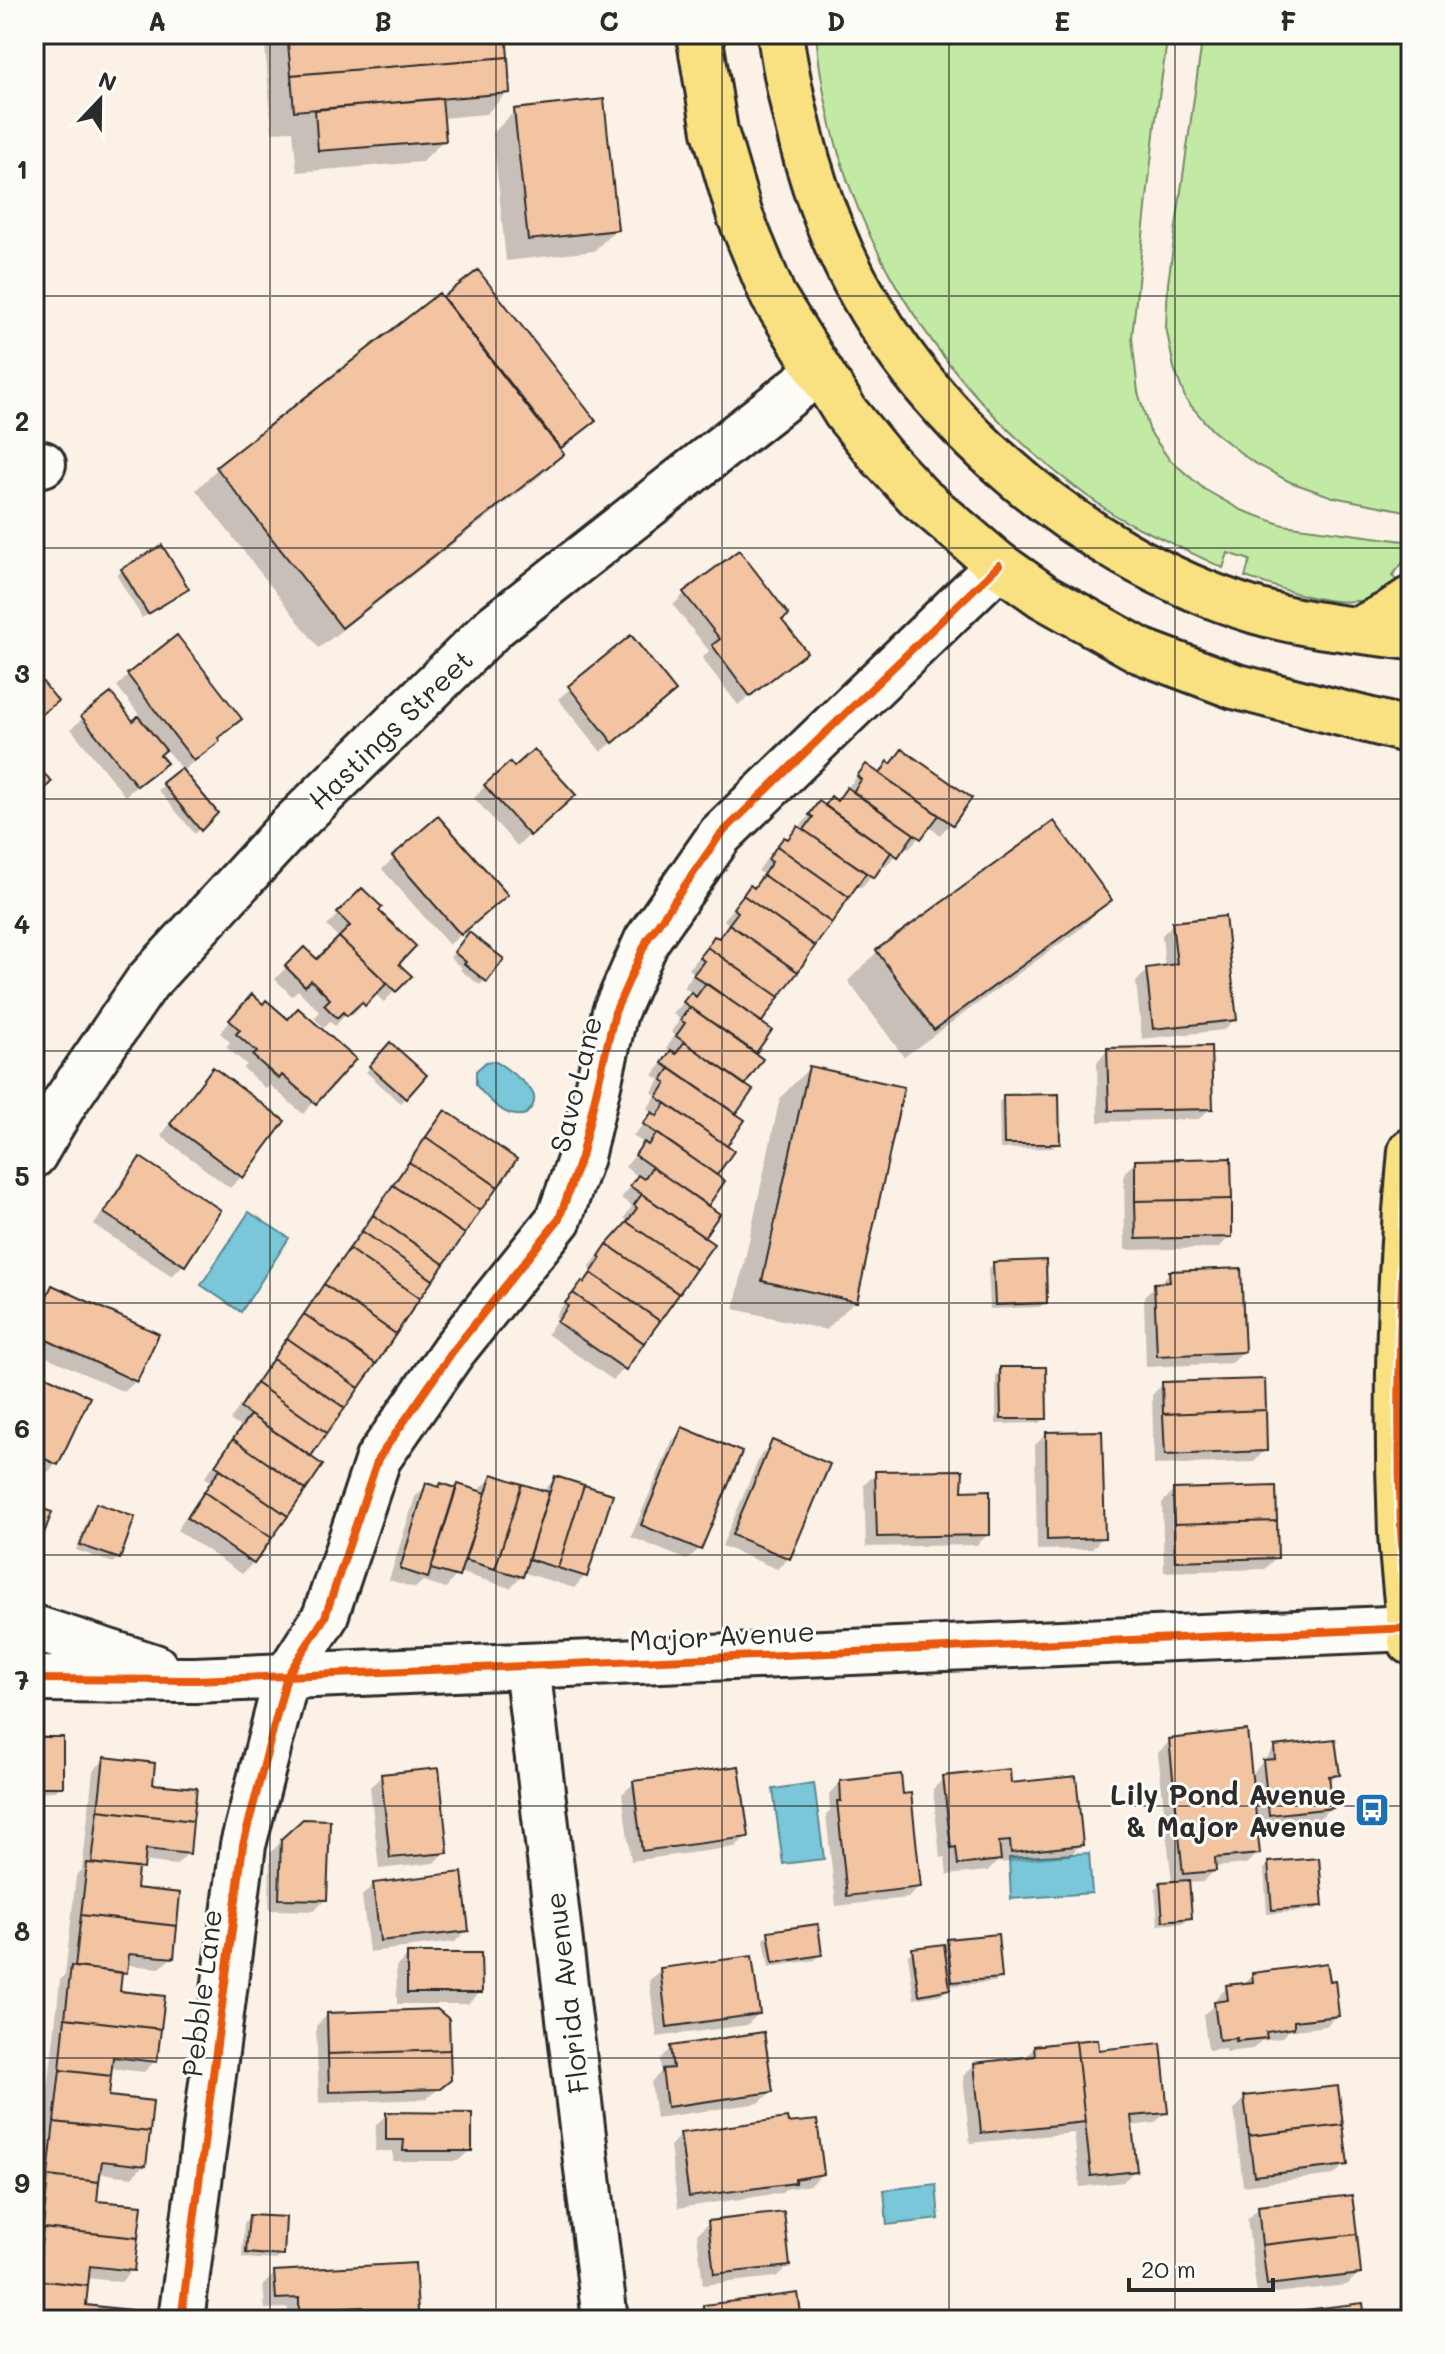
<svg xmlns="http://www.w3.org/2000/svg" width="1445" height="2354" font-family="Mali,sans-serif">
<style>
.green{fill:#c2eaa5;stroke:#768a68;stroke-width:2}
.water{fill:#7ac7d9;stroke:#5a8993;stroke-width:2}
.shadow{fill:#0003}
.building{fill:#f3c4a2;stroke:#2b2b2b;stroke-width:2}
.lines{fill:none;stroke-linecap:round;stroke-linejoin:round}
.minor-casing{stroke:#2b2b2b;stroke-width:50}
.major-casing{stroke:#2b2b2b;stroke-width:50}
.highway-casing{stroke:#2b2b2b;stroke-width:50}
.minor{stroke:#fdfcf7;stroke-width:44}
.major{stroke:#f9e181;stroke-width:44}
.highway{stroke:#f9e181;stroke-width:44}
.cycleway-casing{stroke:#fdfcf7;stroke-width:13}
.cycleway{stroke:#e8590c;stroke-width:8}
.grid{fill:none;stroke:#2b2b2b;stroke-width:2;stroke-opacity:0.55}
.labels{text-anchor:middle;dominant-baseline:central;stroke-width:6;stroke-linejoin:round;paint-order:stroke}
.street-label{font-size:28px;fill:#2b2b2b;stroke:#fdfcf7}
.poi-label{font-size:28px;font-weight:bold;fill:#2b2b2b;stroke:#fdfcf7;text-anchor:end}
.neatline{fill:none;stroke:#2b2b2b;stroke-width:3}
.grid-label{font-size:26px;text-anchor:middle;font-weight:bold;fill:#2b2b2b}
</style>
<rect width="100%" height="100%" fill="#fbf1e6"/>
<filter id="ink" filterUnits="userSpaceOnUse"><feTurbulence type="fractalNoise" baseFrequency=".0125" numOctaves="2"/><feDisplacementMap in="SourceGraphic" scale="16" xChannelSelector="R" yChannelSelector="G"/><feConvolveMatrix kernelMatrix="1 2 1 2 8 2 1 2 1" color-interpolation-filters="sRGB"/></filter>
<g filter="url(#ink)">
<!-- green -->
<path class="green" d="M816 34H1168L1155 125 1132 337 1138 392 1150 432 1169 459 1204 489 1241 510 1283 525 1411 542V553L1392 576 1405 588C1346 616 1303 595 1245 577L1250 560 1228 553 1223 568C1197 556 1171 543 1146 531 1135 526 1123 521 1113 514 949 405 833 232 816 34Z
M1203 34H1411V512L1333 497 1290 482 1251 461 1212 430 1186 400 1174 368 1166 327 1168 283Z"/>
<!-- water -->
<path class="water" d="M493 1061C502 1064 508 1070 516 1076 529 1087 544 1097 526 1114 507 1121 488 1099 476 1085V1071L486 1062Z
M249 1212 289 1238 241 1312 201 1285Z
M814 1783 824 1859 783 1864 773 1789Z
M1089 1853 1092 1893 1011 1899 1009 1858Z
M936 2184 939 2219 887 2225 884 2190Z"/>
<!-- shadow -->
<path class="shadow" d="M264 34H413V39L470 34H504L508 92 486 114 442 118 444 140 422 162 297 172 293 131 272 132Z
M515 111 616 229 594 251 506 261 493 133Z
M478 272 594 420 560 451 562 454 540 476 319 648 196 490 218 468Z
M122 570 187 589 142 618 117 576Z
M685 593 780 621 804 652 738 705 702 658 709 651 673 605Z
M630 638 662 702 601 752 558 699Z
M129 675 240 719 206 752 182 771 215 812 195 834 158 790 182 770 165 748 158 755 164 763 125 796 71 729 83 718 132 723 141 717 117 686Z
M902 752 951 823 940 835 928 826 909 849 904 846 885 867 881 864 861 888 856 885 759 1023 770 1030 753 1054 742 1086 733 1114 742 1121 724 1146 732 1152 715 1176 705 1207 717 1215 701 1238 711 1244 624 1369 613 1380 547 1334 558 1318 555 1316 570 1295 582 1284 592 1270 589 1268 605 1246 617 1235 627 1220 624 1218 632 1206 621 1198 639 1177 625 1167 645 1144 633 1136 653 1113 647 1109 656 1096 652 1092 660 1080 653 1075 671 1052 666 1049 675 1035 671 1032 680 1019 673 1014 692 993 684 987 694 973 689 969 703 950 715 938 717 940 728 924 724 920 739 899 750 887 752 889 763 874 758 871 773 850 798 829 819 804 823 807 831 799 835 802 866 766 878 775Z
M485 786 562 807 517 846 474 798Z
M438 819 494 906 449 945 382 869Z
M1053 823 1109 900 1080 929 904 1057 848 981 877 952Z
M362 891 377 911 396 964 409 976 384 1002 374 993 353 1015 349 1011 335 1026 330 1022 324 1028 314 1018 320 1012 298 990 292 996 275 979 304 949 317 962 340 939 327 926Z
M1173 924 1235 1019 1224 1030 1142 1039 1136 982 1147 970 1165 968 1162 935Z
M464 940 485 980 480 985 460 970 462 968 450 958Z
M241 1009 287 1021 353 1059 303 1114 270 1085 266 1089 243 1068 247 1065 226 1047 230 1042 220 1033Z
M385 1049 405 1098 400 1103 366 1072Z
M1108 1050 1211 1108 1199 1119 1098 1122 1097 1062Z
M809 1068 855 1301 826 1330 734 1309 780 1098Z
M213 1070 242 1176 230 1188 161 1136 201 1081Z
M1004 1097 1058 1143 1053 1148 1000 1149 999 1102Z
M446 1112 514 1159 308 1457 320 1465 253 1563 242 1574 177 1530 210 1481 205 1477 240 1427 230 1420 434 1123Z
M140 1160 183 1265 172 1276 94 1225 129 1171Z
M1135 1162 1230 1236 1219 1248 1125 1250 1124 1173Z
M994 1264 1045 1302 1040 1307 990 1309 988 1269Z
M1170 1273 1243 1352 1232 1363 1146 1367 1144 1297Z
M53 1287 136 1381 124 1392 34 1351V1314L41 1299Z
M1001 1369 1045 1418 1040 1423 996 1424V1375Z
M38 1374 56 1464 45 1475 34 1470V1378Z
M1163 1384 1265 1450 1254 1462 1154 1465 1152 1395Z
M683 1430 699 1549 687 1560 631 1537 672 1441Z
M1046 1434 1103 1537 1092 1549 1037 1550 1035 1445Z
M772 1443 789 1558 777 1569 722 1546 761 1454Z
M876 1473 960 1494 988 1534 977 1545 866 1547 864 1485Z
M492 1477 543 1492 555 1478 585 1576 574 1588 522 1572 521 1576 510 1588 459 1572 446 1588 423 1581 415 1588 389 1580 415 1497 427 1485 454 1490 458 1486 479 1493 481 1488Z
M1173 1491 1276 1557 1265 1569 1164 1572 1162 1503Z
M96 1505 118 1558 113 1563 76 1550 91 1510Z
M34 1739 61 1786 56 1791 34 1792Z
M1170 1741 1250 1777 1274 1748 1337 1774 1328 1783 1331 1807 1319 1819 1255 1826 1258 1853 1246 1864 1214 1867V1871L1203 1882 1187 1883 1190 1917 1184 1923 1158 1925 1155 1889 1161 1884 1172 1883 1158 1753Z
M104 1760 151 1785 188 1853 176 1865 143 1861 142 1868 135 1874 133 1889 172 1957 160 1968 126 1965 125 1972 120 1977 118 1993 155 2061 144 2072 110 2068 107 2098 144 2165 132 2177 98 2173 95 2203 132 2270 121 2282 87 2278 84 2307 127 2320H34V2221L60 1980 65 1975 76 1876 82 1870 93 1771Z
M382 1776 446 1852 434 1863 379 1869 370 1787Z
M944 1778 1009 1785 1081 1844 1070 1856 1000 1863V1859L988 1871 947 1875 945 1857 940 1858 933 1789Z
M634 1783 747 1836 735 1847 631 1861 622 1794Z
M840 1783 919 1886 908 1898 836 1906 826 1815 830 1810 829 1794Z
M282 1841 325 1900 314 1911 269 1910 270 1853Z
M1269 1864 1321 1905 1315 1910 1267 1914 1264 1869Z
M374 1884 467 1930 455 1942 369 1952 362 1896Z
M769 1933 820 1954 815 1960 769 1967 764 1939Z
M948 1941 1000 1977 995 1982 948 1986 943 1994 914 1999 908 1955 913 1950 943 1946Z
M408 1955 480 1992 468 2004H397L396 1967Z
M661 1969 758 2014 747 2025 657 2037 649 1981Z
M1253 1974 1337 2015 1326 2026 1288 2031 1281 2038 1261 2041 1253 2049 1226 2052V2048L1208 2050 1203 2015 1216 2004V1999L1227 1987 1242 1985Z
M327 2015 449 2080 426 2099 319 2103 316 2026Z
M1035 2047 1097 2052 1166 2112 1155 2123 1130 2126 1134 2171 1123 2182 1080 2187 1074 2133 970 2143 963 2076 975 2064 1023 2060Z
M671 2048 771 2092 759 2103 656 2118 651 2082 661 2072 660 2059Z
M1245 2098 1346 2164 1334 2175 1243 2186 1234 2110Z
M387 2114 470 2150 458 2161H393V2151H375L376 2125Z
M681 2134 822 2174 811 2185 786 2189 782 2193 678 2208 670 2146Z
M1259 2208 1359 2273 1347 2285 1257 2295 1247 2219Z
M250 2217 282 2255 276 2260 242 2258 244 2222Z
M709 2223 788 2266 776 2277 703 2285 697 2234Z
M275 2273 416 2312 408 2320H353V2317L288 2320V2308L265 2309 263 2285Z
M704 2307 800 2320H692Z"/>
<!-- building -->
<path class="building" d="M287 34H415V36L445 34H506L508 57 291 75Z
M508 57 510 93 294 111 291 75Z
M442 98 446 141 318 151 315 110Z
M604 99 618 230 528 240 514 109Z
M478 270 596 421 561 448 443 297Z
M439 293 564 454 342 628 216 467Z
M162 545 189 589 148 614 121 569Z
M739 550 789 615 782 620 807 652 750 696 712 645 720 639 683 592Z
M177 635 242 719 218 738 220 741 194 761 127 674Z
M631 635 676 691 613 743 568 686Z
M34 671 58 701 34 720Z
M111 693 133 721 138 716 166 750 160 755 167 763 137 786 81 716Z
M534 749 576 795 530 836 484 785 510 762 514 767Z
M902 749 972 798 953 825 880 774 888 761 891 764Z
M866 764 939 815 921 839 853 792 861 780 857 776Z
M34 765 52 781 34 801Z
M181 768 218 813 201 831 162 783Z
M847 787 914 834 898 857 825 806 831 796 837 801Z
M819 801 891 852 874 878 804 830 813 817 809 815Z
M438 816 508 895 461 935 392 856Z
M1054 821 1112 900 934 1030 876 950Z
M798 826 866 873 849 897 777 846 784 837 788 839Z
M777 846 849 897 832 923 763 875 772 862 768 859Z
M763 875 832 923 815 946 743 895 750 885 754 888Z
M362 888 382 907 379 911 416 946 399 964 412 976 396 992 339 937 350 926 337 913Z
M743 895 815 946 798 972 729 924 738 912 733 908Z
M1225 916 1237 1020 1153 1029 1146 968 1177 964 1172 922Z
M729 924 798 972 779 997 707 947 714 936 719 938Z
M469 932 504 959 487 982 464 964 466 962 454 952Z
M339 937 387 983 365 1006 362 1002 347 1016 343 1012 337 1018 324 1005 330 999 311 980 305 986 285 966 304 947 317 959Z
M707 947 779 997 762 1022 693 975 704 961 699 957Z
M706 983 772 1030 756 1053 683 1002 691 992 696 997Z
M252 994 263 1004 266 1000 288 1019 298 1008 356 1059 316 1104 282 1075 279 1079 253 1056 257 1052 236 1034 240 1030 229 1020Z
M690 1007 763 1059 745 1085 676 1036 685 1023 680 1020Z
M390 1042 427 1075 406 1099 369 1066Z
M684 1042 753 1090 736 1114 662 1063 671 1050 676 1054Z
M1211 1046 1213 1109 1109 1111 1107 1048Z
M809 1066 904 1087 857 1302 762 1281Z
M213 1067 285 1121 243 1178 170 1124Z
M670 1068 745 1120 727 1146 657 1097 666 1083 662 1080Z
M1059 1094 1060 1144H1004L1003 1095Z
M666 1103 734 1151 717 1175 643 1124 652 1112 657 1116Z
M445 1110 517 1159 498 1187 426 1137Z
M657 1133 725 1181 708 1206 635 1155 644 1142 648 1145Z
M426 1137 498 1187 480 1211 409 1162Z
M140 1157 221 1210 185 1266 104 1213Z
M1231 1158 1232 1199 1135 1201V1160Z
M409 1162 480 1211 465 1234 393 1185Z
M652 1167 720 1214 704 1237 630 1186 638 1175 644 1179Z
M393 1185 465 1234 444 1264 373 1215Z
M642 1194 714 1244 696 1269 627 1222 637 1208 634 1205Z
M1232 1199V1237L1136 1239 1135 1201Z
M373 1215 444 1264 433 1280 362 1231Z
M627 1222 696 1269 679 1294 607 1244Z
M362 1231 433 1280 420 1298 349 1249Z
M607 1244 679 1294 660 1321 591 1273 601 1258 599 1256Z
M349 1249 420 1298 396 1334 324 1284Z
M1046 1260 1047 1303 995 1305 993 1262Z
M1241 1268 1245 1352 1157 1356 1154 1283 1170 1282 1169 1271Z
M591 1273 660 1321 644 1343 573 1293 582 1281 584 1283Z
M324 1284 396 1334 376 1364 304 1314Z
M52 1285 159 1334 137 1382 34 1334V1324Z
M573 1293 644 1343 626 1370 557 1322 568 1306 565 1303Z
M304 1314 376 1364 359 1388 287 1338Z
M287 1338 359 1388 345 1408 273 1359Z
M273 1359 345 1408 327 1433 256 1383Z
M1000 1367H1046L1047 1419H1001Z
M38 1372 90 1397 58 1465 34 1454V1379Z
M1265 1379 1266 1410 1163 1414 1162 1382Z
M256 1383 327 1433 311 1456 240 1408Z
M1266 1410 1267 1451 1165 1455 1163 1414Z
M250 1415 323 1465 306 1490 233 1439Z
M682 1427 742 1452 701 1550 641 1525Z
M1102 1431 1105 1538 1047 1540 1046 1432Z
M233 1439 306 1490 288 1516 215 1465Z
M772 1440 830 1464 790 1559 732 1535Z
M220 1469 288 1516 272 1538 204 1492Z
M963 1470 962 1491 990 1490V1535L877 1537 875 1471Z
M492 1474 522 1484 495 1569 465 1560Z
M555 1476 584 1485 558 1568 528 1559Z
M426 1483 439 1487 441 1483 456 1488 428 1578 400 1569Z
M458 1484 486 1493 459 1577 431 1569Z
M522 1484 549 1492 523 1577 495 1569Z
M584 1485 613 1494 587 1577 558 1568Z
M1276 1486 1277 1521 1174 1524 1173 1489Z
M34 1490 42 1493 37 1507 52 1512 37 1552 34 1550Z
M204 1492 272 1538 254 1564 187 1518Z
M96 1503 135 1517 120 1559 80 1545Z
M1277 1521 1278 1558 1175 1561 1174 1524Z
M1247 1730 1260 1854 1215 1858 1216 1871 1183 1874 1169 1739Z
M34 1737H63V1787H34Z
M1335 1739 1340 1775 1329 1776 1333 1808 1269 1815 1263 1760 1275 1759 1274 1746Z
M104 1757 155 1763 153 1784 197 1788 193 1821 98 1810Z
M739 1766 749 1837 642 1851 633 1781Z
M439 1768 448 1853 390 1858 381 1774Z
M1010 1769 1011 1783 1076 1776 1083 1845 1011 1853 1010 1841 999 1842 1001 1860 958 1865 956 1847 951 1848 943 1776Z
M901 1774 903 1794 911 1793 921 1887 847 1896 837 1801H841L840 1781Z
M98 1810 193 1821 190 1854 146 1849 144 1869 92 1863Z
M303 1819 330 1820 327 1900 279 1899 281 1839Z
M1319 1858 1323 1906 1272 1910 1268 1862Z
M87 1863 138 1868 136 1888 180 1893 177 1926 81 1915Z
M462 1872 469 1931 380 1941 373 1883Z
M1189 1880 1192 1918 1163 1921 1160 1882Z
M81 1915 177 1926 174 1958 129 1954 127 1973 75 1967Z
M818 1924 822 1955 773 1963 768 1931Z
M998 1934 1002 1978 952 1982 947 1939Z
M944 1944 950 1989 919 1995 912 1948Z
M407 1953H481L482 1993H407Z
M752 1956 760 2014 667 2027 660 1968Z
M1327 1963 1330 1981 1335 1980 1339 2016 1294 2021V2028L1266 2032 1267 2038 1236 2041 1237 2038 1219 2040 1214 2002 1228 2000 1226 1985 1253 1982 1252 1973Z
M71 1966 122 1973 120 1991 165 1996 161 2029 65 2018Z
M437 2009 449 2019 450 2050 328 2054 327 2013Z
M65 2018 161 2029 157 2062 113 2057 111 2076 60 2070Z
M764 2032 773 2092 667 2107 662 2069 673 2068 670 2046Z
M1098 2039 1099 2050 1161 2043 1168 2113 1131 2116 1137 2171 1091 2176 1076 2041Z
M1076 2041 1085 2122 981 2133 974 2063 1035 2056 1034 2046Z
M450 2050 451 2080 440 2089 329 2092 328 2054Z
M60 2070 111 2076 109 2096 153 2101 150 2132 54 2122Z
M1338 2086 1343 2125 1249 2136 1244 2096Z
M386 2112 472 2113V2151H403L404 2140H386Z
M787 2118 788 2123 817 2120 824 2174 795 2179V2183L689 2197 680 2133Z
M54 2122 150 2132 146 2166 102 2161 99 2182 48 2176Z
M1343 2125 1348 2165 1254 2176 1249 2136Z
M48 2176 99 2182 97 2201 142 2205 138 2238 43 2228Z
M1352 2195 1357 2234 1262 2245 1258 2206Z
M784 2212 790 2266 714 2274 708 2221Z
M249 2215 286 2217 284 2256 246 2253Z
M43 2228 138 2238 134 2271 90 2266 88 2286 37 2280Z
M1357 2234 1361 2274 1267 2285 1262 2245Z
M415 2263 418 2312 364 2315 363 2307 299 2311V2298L276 2299 274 2271Z
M37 2280 88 2286 86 2305 130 2310 129 2320H34Z
M798 2293 802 2320H704L703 2305Z
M1363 2303 1365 2320H1270L1269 2314Z"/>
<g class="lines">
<!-- minor casing -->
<g class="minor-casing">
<path id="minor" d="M34 464H43
M34 1155 65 1102 147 982 288 829 495 626 818 372
M34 1628 155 1667
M527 1666 605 2320
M34 1679 195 1680 1411 1628
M181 2320 243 1845 287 1676 325 1617 378 1459 453 1351 559 1219 581 1157 615 1012 647 940 720 835 999 565"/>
</g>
<!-- major casing -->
<g class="major-casing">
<path id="major" d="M699 34 715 131 740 216 773 296 846 413 881 456 919 497 999 565 1043 596 1141 651 1234 686 1411 731
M1411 1151C1399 1277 1396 1406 1401 1533 1403 1569 1408 1606 1411 1642"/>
</g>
<!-- highway casing -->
<g class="highway-casing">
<path id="highway" d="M780 34C790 100 805 165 830 227 899 403 1077 557 1256 611 1307 626 1359 630 1411 637
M1358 630 1387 615 1411 599"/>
</g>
<!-- minor -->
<use href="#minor" class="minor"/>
<!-- major -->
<use href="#major" class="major"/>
<!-- highway -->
<use href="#highway" class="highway"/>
<!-- cycleway casing -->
<g class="cycleway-casing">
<path id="cycleway" d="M1411 1642C1408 1605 1403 1568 1401 1531 1397 1405 1399 1277 1411 1151
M34 1679 195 1680 1411 1628
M181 2320 243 1845 287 1676 325 1617 378 1459 453 1351 559 1219 581 1157 615 1012 647 940 720 835 999 565"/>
</g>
<!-- cycleway -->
<use href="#cycleway" class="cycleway"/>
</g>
</g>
<!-- grid -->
<path class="grid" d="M270 34V2320M496 34V2320M722 34V2320M949 34V2320M1175 34V2320M34 296H1411M34 548H1411M34 799H1411M34 1051H1411M34 1303H1411M34 1555H1411M34 1806H1411M34 2058H1411"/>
<!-- icons -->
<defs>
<g id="bus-square" transform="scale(1.8)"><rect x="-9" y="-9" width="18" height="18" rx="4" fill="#1f6fb2" stroke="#fdfcf7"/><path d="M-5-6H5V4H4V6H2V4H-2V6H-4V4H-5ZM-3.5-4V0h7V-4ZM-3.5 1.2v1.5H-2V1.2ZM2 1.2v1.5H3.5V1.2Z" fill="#fff"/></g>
</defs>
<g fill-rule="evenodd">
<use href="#bus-square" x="1372" y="1810"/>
</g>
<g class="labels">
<!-- street labels -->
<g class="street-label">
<text transform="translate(390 729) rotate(-44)">Hastings Street</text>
<text transform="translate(575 1084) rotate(-76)">Savo Lane</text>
<text transform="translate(722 1635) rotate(-3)">Major Avenue</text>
<text transform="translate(201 1993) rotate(-83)">Pebble Lane</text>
<text transform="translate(566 1993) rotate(-97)">Florida Avenue</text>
</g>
<!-- poi labels -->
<g class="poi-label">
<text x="1346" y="1794">Lily Pond Avenue<tspan x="1346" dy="32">&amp; Major Avenue</tspan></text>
</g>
</g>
<!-- margin -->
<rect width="1445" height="2354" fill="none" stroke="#fdfcf7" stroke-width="88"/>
<!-- north arrow -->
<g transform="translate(100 100) rotate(22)" stroke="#fdfcf7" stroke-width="6" paint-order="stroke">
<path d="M0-6L14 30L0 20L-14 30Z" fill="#2b2b2b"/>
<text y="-12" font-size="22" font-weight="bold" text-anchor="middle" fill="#2b2b2b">N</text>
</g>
<!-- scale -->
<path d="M1129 2278v12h144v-12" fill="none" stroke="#2b2b2b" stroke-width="4"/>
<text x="1141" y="2278" font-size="24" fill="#2b2b2b" stroke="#fdfcf7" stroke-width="6" paint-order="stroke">20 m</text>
<rect x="44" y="44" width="1357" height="2266" class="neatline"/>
<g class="grid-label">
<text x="157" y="31">A</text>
<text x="383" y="31">B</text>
<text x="609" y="31">C</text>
<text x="836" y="31">D</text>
<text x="1062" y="31">E</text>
<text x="1288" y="31">F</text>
<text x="22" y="179">1</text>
<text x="22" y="431">2</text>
<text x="22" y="683">3</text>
<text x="22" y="934">4</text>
<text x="22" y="1186">5</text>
<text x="22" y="1438">6</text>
<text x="22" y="1690">7</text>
<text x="22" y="1941">8</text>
<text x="22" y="2193">9</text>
</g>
</svg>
